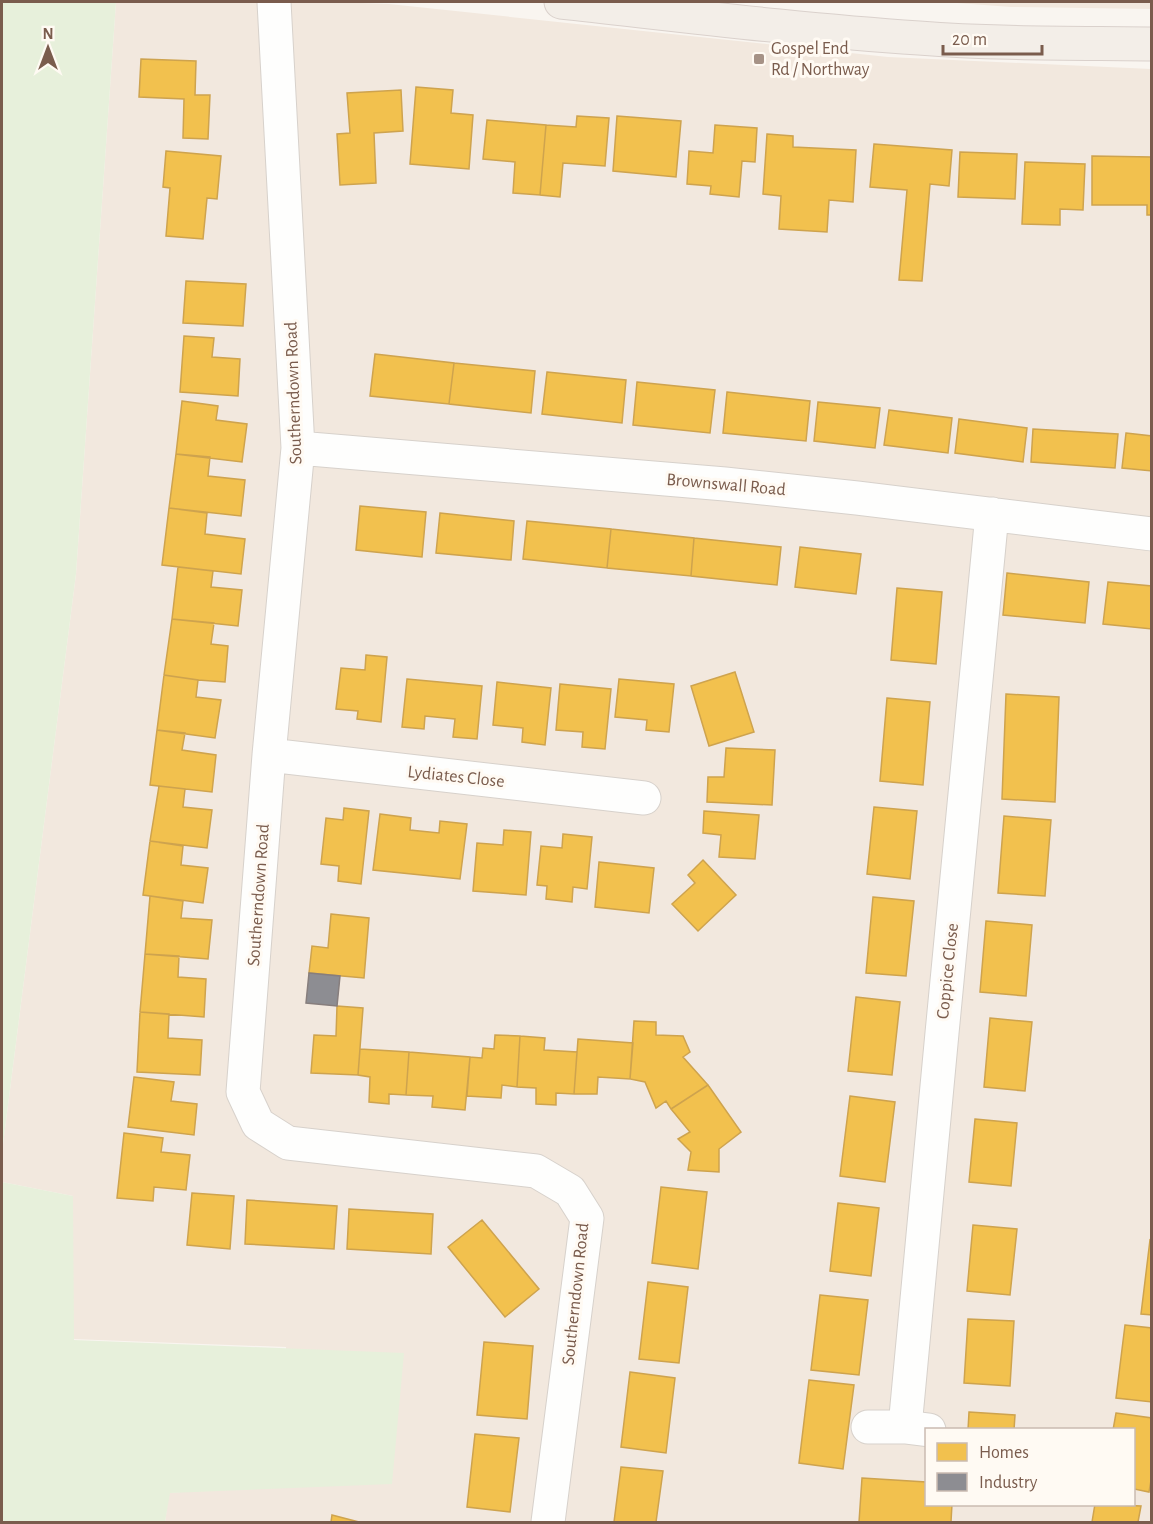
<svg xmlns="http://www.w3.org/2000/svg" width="1153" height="1524" font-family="'Alegreya Sans',sans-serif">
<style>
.residential{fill:#f2e8de;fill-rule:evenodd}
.green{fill:#e7f0db}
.homes{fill:#f2c14e;stroke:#cea34e;stroke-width:1.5}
.industry{fill:#8d8d92;stroke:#877e7d;stroke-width:1.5}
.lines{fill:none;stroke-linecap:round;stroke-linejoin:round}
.street-casing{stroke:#d7d1cb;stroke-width:35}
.primary-casing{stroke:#dad1cc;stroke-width:35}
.street{stroke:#fefefd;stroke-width:33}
.primary{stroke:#f3eee8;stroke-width:33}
.poi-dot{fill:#a69286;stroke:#fffaf3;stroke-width:2}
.labels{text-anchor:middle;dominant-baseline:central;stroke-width:6;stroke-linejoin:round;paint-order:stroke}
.poi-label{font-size:18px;fill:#7a5c4d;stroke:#fffaf3;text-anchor:start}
.street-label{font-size:18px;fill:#7a5c4d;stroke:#fffaf3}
</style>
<rect width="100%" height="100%" fill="#f9f5f0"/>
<!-- residential -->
<path class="residential" d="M116 2H334L389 4 888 57 1151 69V1522H165L169 1493 286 1483V1347L72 1339 73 1196 2 1182V1152L76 574ZM926 1430H1134V1504H926Z
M944 2H1151L1152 9 1011 7Z"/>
<!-- green -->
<path class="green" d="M2 2H116L76 574 2 1152Z
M2 1182 73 1196 74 1340 404 1353 392 1484 170 1493 165 1522H2Z"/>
<!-- homes -->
<path class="homes" d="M141 59 196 61 195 95H210L208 139 183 138 184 99 139 97Z
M416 87 453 90 451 113 473 115 469 169 410 164Z
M401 90 403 131 374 133 376 183 340 185 337 134 350 133 347 93Z
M577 116 609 118 605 166 563 163 560 197 540 195 546 125 576 127Z
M617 116 681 121 676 177 613 171Z
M487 120 546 125 540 195 513 193 515 162 483 159Z
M715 125 757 128 755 162 742 161 739 197 710 194 711 186 687 184 689 151 713 153Z
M767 134 793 136V147L856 150 853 202 829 200 827 232 779 229 781 196 763 194Z
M874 144 952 150 949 186 930 184 922 281 899 280 907 190 870 187Z
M166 151 221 156 217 199 207 198 203 239 166 236 170 188 163 187Z
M960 152 1017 154 1015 199 958 197Z
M1092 156 1152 157V215H1147V205H1092Z
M1025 162 1085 164 1083 210 1060 209V225L1022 224Z
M186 281 246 284 243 326 183 323Z
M184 336 214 338 212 357 240 359 238 396 180 392Z
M375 354 454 363 449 404 370 396Z
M454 363 535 371 531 413 449 404Z
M547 372 626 380 622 423 542 414Z
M637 382 715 390 710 433 633 425Z
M727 392 810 401 806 441 723 433Z
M182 401 218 406 216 420 247 424 242 462 176 454Z
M818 402 880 408 875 448 814 441Z
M889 410 952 418 948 453 884 445Z
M959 419 1027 428 1023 462 955 453Z
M1033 429 1118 434 1115 468 1031 462Z
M1126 433 1152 436V471L1122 468Z
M176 454 210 457 208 476 245 480 241 516 169 508Z
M360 506 426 512 422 557 356 550Z
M169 508 207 513 205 534 245 539 241 574 162 565Z
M440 513 514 521 511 560 436 553Z
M527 521 611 529 607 568 523 559Z
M611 529 694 538 691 576 607 568Z
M694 538 781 547 777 585 691 576Z
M800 547 861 554 856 594 795 587Z
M178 567 213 571 211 587 242 590 238 626 172 619Z
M1007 573 1089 582 1085 623 1003 615Z
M1108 582 1152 586V629L1103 624Z
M897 588 942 592 936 664 891 660Z
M172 619 214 623 211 644 228 646 225 682 198 680 164 675Z
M366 655 387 657 381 722 357 719 358 711 336 709 341 668 365 670Z
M735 672 754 732 709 746 691 686Z
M164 675 198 680 196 697 221 700 215 738 157 730Z
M407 679 482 686 477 739 453 737 455 719 425 716 424 729 402 727Z
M619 679 674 684 669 732 646 730 647 720 615 717Z
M497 682 551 688 545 745 522 742 523 728 493 725Z
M560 684 611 689 605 749 582 747 583 732 556 730Z
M1006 694 1059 697 1055 802 1002 799Z
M887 698 930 702 923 785 880 781Z
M157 730 185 733 182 750 216 755 212 792 150 785Z
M726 748 775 750 772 805 707 802 708 777H724Z
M159 786 185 789 183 807 212 810 207 848 150 841Z
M874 807 917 811 910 879 867 874Z
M344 808 369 811 361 884 338 881 339 866 321 864 326 818 343 820Z
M704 811 759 815 755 859 719 857 721 835 703 833Z
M380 814 411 818 410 830 439 833 440 821 467 824 460 879 373 870Z
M1004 816 1051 820 1045 896 998 893Z
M504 830 531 832 526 895 473 891 477 843 503 845Z
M563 834 592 837 587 889 573 887 572 902 546 899 547 886 537 885 541 846 562 848Z
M150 841 183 846 181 865 208 868 203 903 143 895Z
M703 860 736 895 698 931 672 904 695 883 688 875Z
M599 862 654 868 649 913 595 907Z
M150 896 183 901 181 918 212 920 208 959 145 954Z
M873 897 914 901 906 976 866 973Z
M331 914 369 918 364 978 309 973 312 946 328 948Z
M986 921 1032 925 1026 996 980 992Z
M145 954 179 956 178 977 206 979 204 1017 140 1012Z
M856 997 900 1002 892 1075 848 1071Z
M337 1006 363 1008 358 1075 311 1073 314 1035 336 1036Z
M140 1012 169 1014 168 1038 202 1040 200 1075 137 1072Z
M990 1018 1032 1022 1025 1091 984 1087Z
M634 1021 656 1022V1035L683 1036 690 1052 683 1057 708 1085 671 1109 666 1101 656 1108 645 1082 630 1079Z
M495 1035 520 1036 517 1087 502 1085 501 1098 467 1096 470 1057 482 1058 483 1048 494 1049Z
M520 1036 545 1038 544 1050 577 1052 574 1094 556 1093V1105L536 1104V1088L517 1087Z
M578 1039 633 1043 630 1079 598 1077 597 1094H574Z
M360 1049 409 1052 406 1095 389 1094V1104L369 1102 370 1077 358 1075Z
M409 1052 470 1057 465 1110 432 1107 433 1096 406 1095Z
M134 1077 174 1082 171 1101 197 1104 194 1135 128 1127Z
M708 1085 741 1132 719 1149V1172L688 1170 691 1152 678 1139 690 1132 671 1109Z
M850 1096 895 1102 885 1182 840 1176Z
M975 1119 1017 1123 1011 1186 969 1182Z
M124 1133 163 1138 161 1152 190 1155 186 1190 154 1187 153 1201 117 1198Z
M661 1187 707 1192 698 1269 652 1263Z
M192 1193 234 1196 230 1249 187 1245Z
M247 1200 337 1206 334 1249 245 1244Z
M838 1203 879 1208 871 1276 830 1271Z
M349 1209 433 1214 431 1254 347 1249Z
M482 1220 539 1289 505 1317 448 1247Z
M973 1225 1017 1229 1010 1295 967 1291Z
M1150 1240 1152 1241V1315L1141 1314Z
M648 1282 688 1287 679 1363 639 1359Z
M820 1295 868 1300 859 1375 811 1370Z
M968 1319 1014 1321 1010 1386 964 1383Z
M1125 1325 1152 1328V1402L1116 1398Z
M484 1342 533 1346 527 1419 477 1415Z
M630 1372 675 1378 666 1453 621 1447Z
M809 1380 854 1385 843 1469 799 1463Z
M969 1412 1015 1415 1014 1430H968Z
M1116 1413 1152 1418V1475L1149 1492 1134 1489V1430H1113Z
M475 1434 519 1438 510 1512 467 1507Z
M621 1467 663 1471 656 1522H614Z
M862 1478 926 1482V1504H952L951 1522H859Z
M1095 1504 1141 1506 1138 1522H1092Z
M332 1515 359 1522H331Z"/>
<!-- industry -->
<path class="industry" d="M309 973 340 976 337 1006 306 1003Z"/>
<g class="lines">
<!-- street casing -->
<g class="street-casing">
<path id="street" d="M274 2 298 448 269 755 243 1092 258 1124 288 1143 536 1171 570 1191 587 1218 548 1522
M298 448 725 484 857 498 1152 534
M269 755 644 798
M868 1427H905L929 1430
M905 1427 942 1033 992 514"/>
</g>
<!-- primary casing -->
<g class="primary-casing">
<path id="primary" d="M561 2C680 15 799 30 919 38 997 44 1074 43 1152 44"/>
</g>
<!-- street -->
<use href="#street" class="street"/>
<!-- primary -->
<use href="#primary" class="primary"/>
</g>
<!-- markers -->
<rect class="poi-dot" x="753" y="53" width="12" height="12" rx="3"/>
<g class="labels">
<!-- poi labels -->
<g class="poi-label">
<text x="771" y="49">Gospel End<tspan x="771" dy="21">Rd / Northway</tspan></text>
</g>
<!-- street labels -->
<g class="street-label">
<text transform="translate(294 393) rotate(-92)">Southerndown Road</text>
<text transform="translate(726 485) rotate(5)">Brownswall Road</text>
<text transform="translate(456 777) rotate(6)">Lydiates Close</text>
<text transform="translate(259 895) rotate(-86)">Southerndown Road</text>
<text transform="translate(948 971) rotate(-84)">Coppice Close</text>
<text transform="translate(576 1294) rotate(-84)">Southerndown Road</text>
</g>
</g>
<!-- border -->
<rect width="1153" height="1524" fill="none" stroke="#7a5c4d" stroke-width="6"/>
<!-- legend -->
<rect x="925" y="1428" width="210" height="78" fill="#fffaf3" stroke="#cabbb1" stroke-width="1.5"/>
<rect x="937" y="1443" width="30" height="18" fill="#f2c14e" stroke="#cabbb1" stroke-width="1.5"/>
<text x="979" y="1458" font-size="18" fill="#7a5c4d">Homes</text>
<rect x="937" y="1473" width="30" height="18" fill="#8d8d92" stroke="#cabbb1" stroke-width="1.5"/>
<text x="979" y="1488" font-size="18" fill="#7a5c4d">Industry</text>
<!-- north arrow -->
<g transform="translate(48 48)" stroke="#fffaf3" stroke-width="4.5" paint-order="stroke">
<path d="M0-4.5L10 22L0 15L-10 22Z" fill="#7a5c4d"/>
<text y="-9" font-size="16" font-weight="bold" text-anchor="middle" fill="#7a5c4d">N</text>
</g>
<!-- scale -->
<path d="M943 45v9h99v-9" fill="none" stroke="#7a5c4d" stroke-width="3"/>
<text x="952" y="45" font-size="18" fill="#7a5c4d" stroke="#fffaf3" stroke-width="4.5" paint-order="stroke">20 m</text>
</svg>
